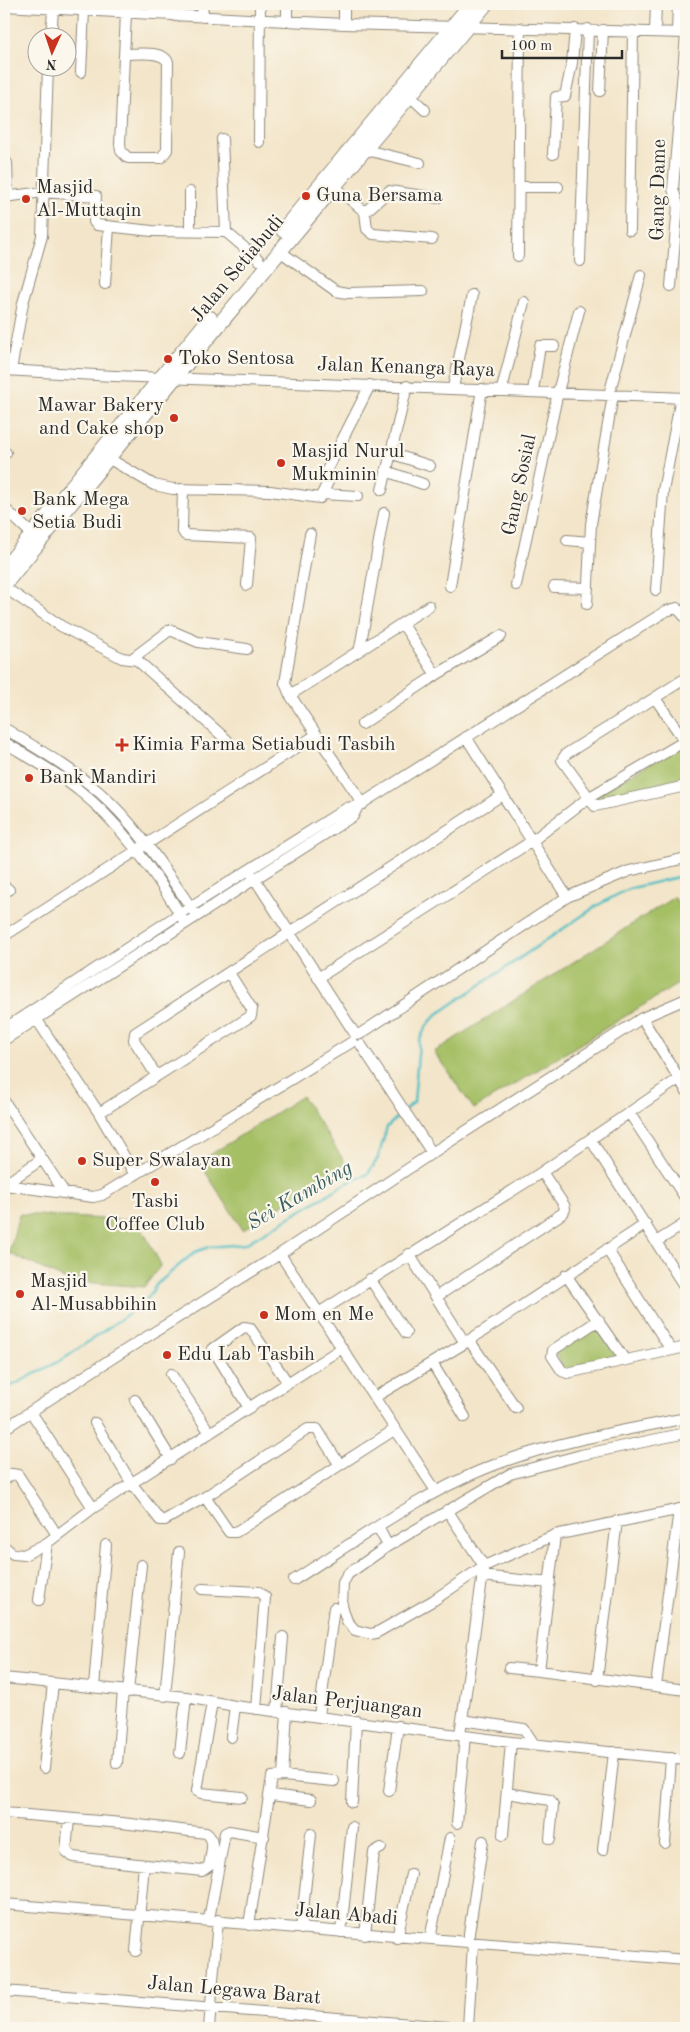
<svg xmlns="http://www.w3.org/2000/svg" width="690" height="2032" font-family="'Old Standard TT',serif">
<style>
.green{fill:#a5bf65;stroke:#687548}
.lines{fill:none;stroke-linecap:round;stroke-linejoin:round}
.stream{stroke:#50bec4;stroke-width:2.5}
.minor-casing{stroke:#8f887a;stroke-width:12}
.major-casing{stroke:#8f887a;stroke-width:16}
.minor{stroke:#fff;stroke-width:10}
.major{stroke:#fff;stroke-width:14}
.poi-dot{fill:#c8321e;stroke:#fbf7ec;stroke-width:2}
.labels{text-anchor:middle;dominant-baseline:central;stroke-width:4.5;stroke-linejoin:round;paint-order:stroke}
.poi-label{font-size:20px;fill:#2b2b2b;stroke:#fbf7ec;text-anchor:start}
.street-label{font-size:20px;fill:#2b2b2b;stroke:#fbf7ec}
.water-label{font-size:21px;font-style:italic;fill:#385e61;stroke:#fbf7ec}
</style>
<rect width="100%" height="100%" fill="#fbf7ec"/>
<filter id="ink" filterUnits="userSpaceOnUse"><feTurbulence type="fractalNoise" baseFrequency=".02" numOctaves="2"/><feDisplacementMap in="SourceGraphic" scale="10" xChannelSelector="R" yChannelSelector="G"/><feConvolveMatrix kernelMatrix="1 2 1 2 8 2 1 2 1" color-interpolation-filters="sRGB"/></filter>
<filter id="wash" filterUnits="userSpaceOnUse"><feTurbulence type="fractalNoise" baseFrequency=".0096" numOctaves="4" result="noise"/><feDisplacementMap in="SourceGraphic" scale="20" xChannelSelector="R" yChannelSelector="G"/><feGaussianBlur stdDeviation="1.12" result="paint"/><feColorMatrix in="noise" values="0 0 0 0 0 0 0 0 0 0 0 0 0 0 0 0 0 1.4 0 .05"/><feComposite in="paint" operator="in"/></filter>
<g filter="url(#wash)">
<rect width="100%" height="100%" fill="#f3e5c9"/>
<!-- green -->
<path class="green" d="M685 744 686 784 594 804 589 798Z
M674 897 686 914V979L474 1109 434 1052Z
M302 1096 346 1164 243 1230 199 1162Z
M19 1214 138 1221 161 1265 144 1287 68 1281 9 1253Z
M598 1321 624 1360 566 1371 554 1351Z"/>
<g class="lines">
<!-- stream -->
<path class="stream" d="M406 1109 414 1102 419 1042 425 1028 436 1015 598 905 628 889 686 875
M4 1390 65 1358 145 1302 157 1284 195 1252 209 1247 245 1244 347 1183 368 1174 378 1158 387 1127 402 1113"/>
</g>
</g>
<g filter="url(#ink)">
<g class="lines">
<!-- minor casing -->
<g class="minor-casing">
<path id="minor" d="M202 4 203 17
M4 6 344 24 686 33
M175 16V4
M287 21V4
M344 24V4
M655 31 656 4
M677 32 678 4
M51 38 53 10
M125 54C137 54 162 50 168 62L167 150 161 158H128L121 151 120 144 126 13
M81 72 84 11
M600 91 603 30
M410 96 425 110
M222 139 226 232
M259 142 260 4
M366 150 420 163
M553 154 556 97 565 96 572 63 575 29
M4 161 7 163 8 196
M334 186 365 212 367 229 373 234 432 239
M520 187H558
M4 197 43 192 96 196 94 222 97 225 152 231 226 232 259 260
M365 212 389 191 438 198
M630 230 633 31
M190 231V192
M278 250 336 291 347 293 423 291
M518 256 520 28
M580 261 588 29
M105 284 109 227
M671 286 678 205 673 189 686 35
M4 370 114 376 686 398
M11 370 23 303 42 236 48 68
M453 388 472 295
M502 389 524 302
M533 391 540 346H554
M609 395 641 275
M390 453 430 466
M4 455 6 453
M108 458 154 485 173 489 270 491 320 498 330 478 326 472 370 385
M386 471 423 484
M183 489 182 530 185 535 251 538 247 585
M382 490 407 386
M322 494 358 496
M4 508 32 534
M310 534 285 683 290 695 363 804
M567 540 590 542
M516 585 558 392 579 311
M450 586 482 389
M4 587 61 626 122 658 137 660 227 740
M554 587 588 588
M656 590 663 491 681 398
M587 604 591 524 613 395
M360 648 384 513
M133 658 170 630 198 642 247 649
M436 675 501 636
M686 678 566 754 562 760 595 806 686 786
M290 695 429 606
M655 698 686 743
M362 724 436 675 402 623
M4 728C36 748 70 767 99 792 137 825 166 871 194 912
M466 737 567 897
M4 742C30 758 57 773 81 792 122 825 156 874 183 919
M251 873 355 1034
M4 886 9 890
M4 936 316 735
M318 978 532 841 588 798 685 741
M33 1014 99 1113 135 1175
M642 1018 686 1090
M4 1029 179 914 347 808 358 806 666 611 677 608 686 618
M360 1034 567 897 629 871 686 858
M4 1040 353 816 358 806
M361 1045 432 1153
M156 1075 134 1040 135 1033 502 795
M4 1101 64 1192
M99 1113 251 1016 252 1009 229 973
M630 1114 686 1199
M591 1140 686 1289
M4 1185 42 1159
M5 1185 93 1197 102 1195 352 1042
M656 1242 686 1223
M607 1249 671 1350
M280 1254 436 1491
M409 1254 465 1343
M566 1275 625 1360
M370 1279 406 1333
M436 1297 563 1213 565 1209 564 1205 542 1172
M320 1312 542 1172 686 1074
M599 1320 553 1350 552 1356 562 1371 567 1373 686 1347
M469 1340 516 1408
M432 1363 465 1417
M171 1374 210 1433
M375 1397 465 1343 646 1224
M135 1400 171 1459
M249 1408 213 1349 244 1327 250 1328 288 1383
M31 1412 93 1508
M95 1423 132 1484 160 1520H165L205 1497 308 1429H317L339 1464
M4 1429 111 1359 280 1254 432 1153 642 1018 686 999
M686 1433 581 1455 510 1474 388 1546 348 1574 343 1583 342 1606 347 1621 355 1630 370 1634 376 1633 434 1600 484 1566 555 1535 686 1508
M4 1480 12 1474 18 1475 57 1535
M205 1497 229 1532H236L394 1430
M447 1510 484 1566 460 1734
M378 1527 388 1546
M555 1535 539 1671 686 1690
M4 1550 6 1548 13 1554 24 1555 47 1543 93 1508 342 1348
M481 1576 550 1583
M294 1580C362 1537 429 1488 505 1461 564 1440 626 1430 686 1418
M202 1589 259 1592 265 1597 256 1709
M39 1600 47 1543
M509 1668 539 1671
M4 1678 186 1697 235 1706 511 1742 686 1760
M597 1680 617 1521
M656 1686 679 1509
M94 1687 106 1545
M128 1692 141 1565
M165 1696 179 1552
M212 1702 197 1791 201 1793 242 1797
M277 1712 283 1637
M319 1716 334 1608
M462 1720 524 1729 534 1744
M231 1737 235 1706
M180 1753 186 1697
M117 1763 123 1691
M44 1768 53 1683
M283 1776 287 1712
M389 1791 398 1726
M507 1793 550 1800 553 1805 550 1839
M271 1795 311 1800
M352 1802 356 1721
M4 1813 122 1823 206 1833C217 1840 210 1856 209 1866L202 1871 73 1857 66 1851 69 1819
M457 1823 465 1736
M503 1835 511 1742
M665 1843 671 1758
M603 1850 614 1752
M4 1904 686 1960
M209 1919 225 1833 229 1831 264 1837
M249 1925 272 1777 283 1776 334 1781
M301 1929 311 1834
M341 1932 352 1827
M365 1935 374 1852 381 1848
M397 1938 411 1874
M430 1939 450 1838
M469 1943V1933L483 1841
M136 1951 144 1865
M4 1991 461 2028
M209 2028 218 1920
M468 2028 473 1944"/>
</g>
<!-- major casing -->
<g class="major-casing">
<path id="major" d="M283 230 471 4
M4 569 210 318
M4 585C163 390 325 198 486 4"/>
</g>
<!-- minor -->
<use href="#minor" class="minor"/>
<!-- major -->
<use href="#major" class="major"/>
</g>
</g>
<!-- markers -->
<g class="poi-dot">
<circle cx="306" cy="196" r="5"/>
<circle cx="26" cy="199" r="5"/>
<circle cx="168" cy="359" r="5"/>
<circle cx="174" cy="418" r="5"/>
<circle cx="281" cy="463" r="5"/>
<circle cx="22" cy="511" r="5"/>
<path d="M119.5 737.5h5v5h5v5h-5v5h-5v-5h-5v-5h5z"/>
<circle cx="29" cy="778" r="5"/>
<circle cx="82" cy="1161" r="5"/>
<circle cx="155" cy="1182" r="5"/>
<circle cx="20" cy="1294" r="5"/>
<circle cx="264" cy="1315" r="5"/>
<circle cx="167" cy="1355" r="5"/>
</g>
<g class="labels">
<!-- poi labels -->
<g class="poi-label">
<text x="36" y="188">Masjid<tspan x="36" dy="23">Al-Muttaqin</tspan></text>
<text x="316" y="196">Guna Bersama</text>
<text x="178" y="359">Toko Sentosa</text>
<text x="164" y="406" text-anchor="end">Mawar Bakery<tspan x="164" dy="23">and Cake shop</tspan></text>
<text x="291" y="452">Masjid Nurul<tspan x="291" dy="23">Mukminin</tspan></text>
<text x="32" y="500">Bank Mega<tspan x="32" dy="23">Setia Budi</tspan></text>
<text x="132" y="745">Kimia Farma Setiabudi Tasbih</text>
<text x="39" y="778">Bank Mandiri</text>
<text x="92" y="1161">Super Swalayan</text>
<text x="155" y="1202" text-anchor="middle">Tasbi<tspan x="155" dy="23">Coffee Club</tspan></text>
<text x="30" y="1282">Masjid<tspan x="30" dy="23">Al-Musabbihin</tspan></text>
<text x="274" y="1315">Mom en Me</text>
<text x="177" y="1355">Edu Lab Tasbih</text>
</g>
<!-- street labels -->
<g class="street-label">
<text transform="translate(659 190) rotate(-89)">Gang Dame</text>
<text transform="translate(238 269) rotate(-50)">Jalan Setiabudi</text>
<text transform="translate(406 368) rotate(2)">Jalan Kenanga Raya</text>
<text transform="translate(520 485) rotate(-78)">Gang Sosial</text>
<text transform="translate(347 1703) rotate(7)">Jalan Perjuangan</text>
<text transform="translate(346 1915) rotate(5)">Jalan Abadi</text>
<text transform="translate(234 1991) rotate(5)">Jalan Legawa Barat</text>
</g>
<!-- water labels -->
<g class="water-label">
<text transform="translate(300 1196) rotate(-30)">Sei Kambing</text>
</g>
</g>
<!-- margin -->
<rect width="690" height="2032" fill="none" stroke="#fbf7ec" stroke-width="20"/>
<!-- north arrow -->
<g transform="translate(52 52) rotate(183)"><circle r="24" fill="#fbf7ec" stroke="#a8a59f"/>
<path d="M0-4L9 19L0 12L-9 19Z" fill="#c8321e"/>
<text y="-8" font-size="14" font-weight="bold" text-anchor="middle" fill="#2b2b2b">N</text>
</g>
<!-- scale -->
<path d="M502 50v8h120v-8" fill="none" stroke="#2b2b2b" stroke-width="2.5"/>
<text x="510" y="50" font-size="15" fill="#2b2b2b" stroke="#fbf7ec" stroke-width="4" paint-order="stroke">100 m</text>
</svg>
